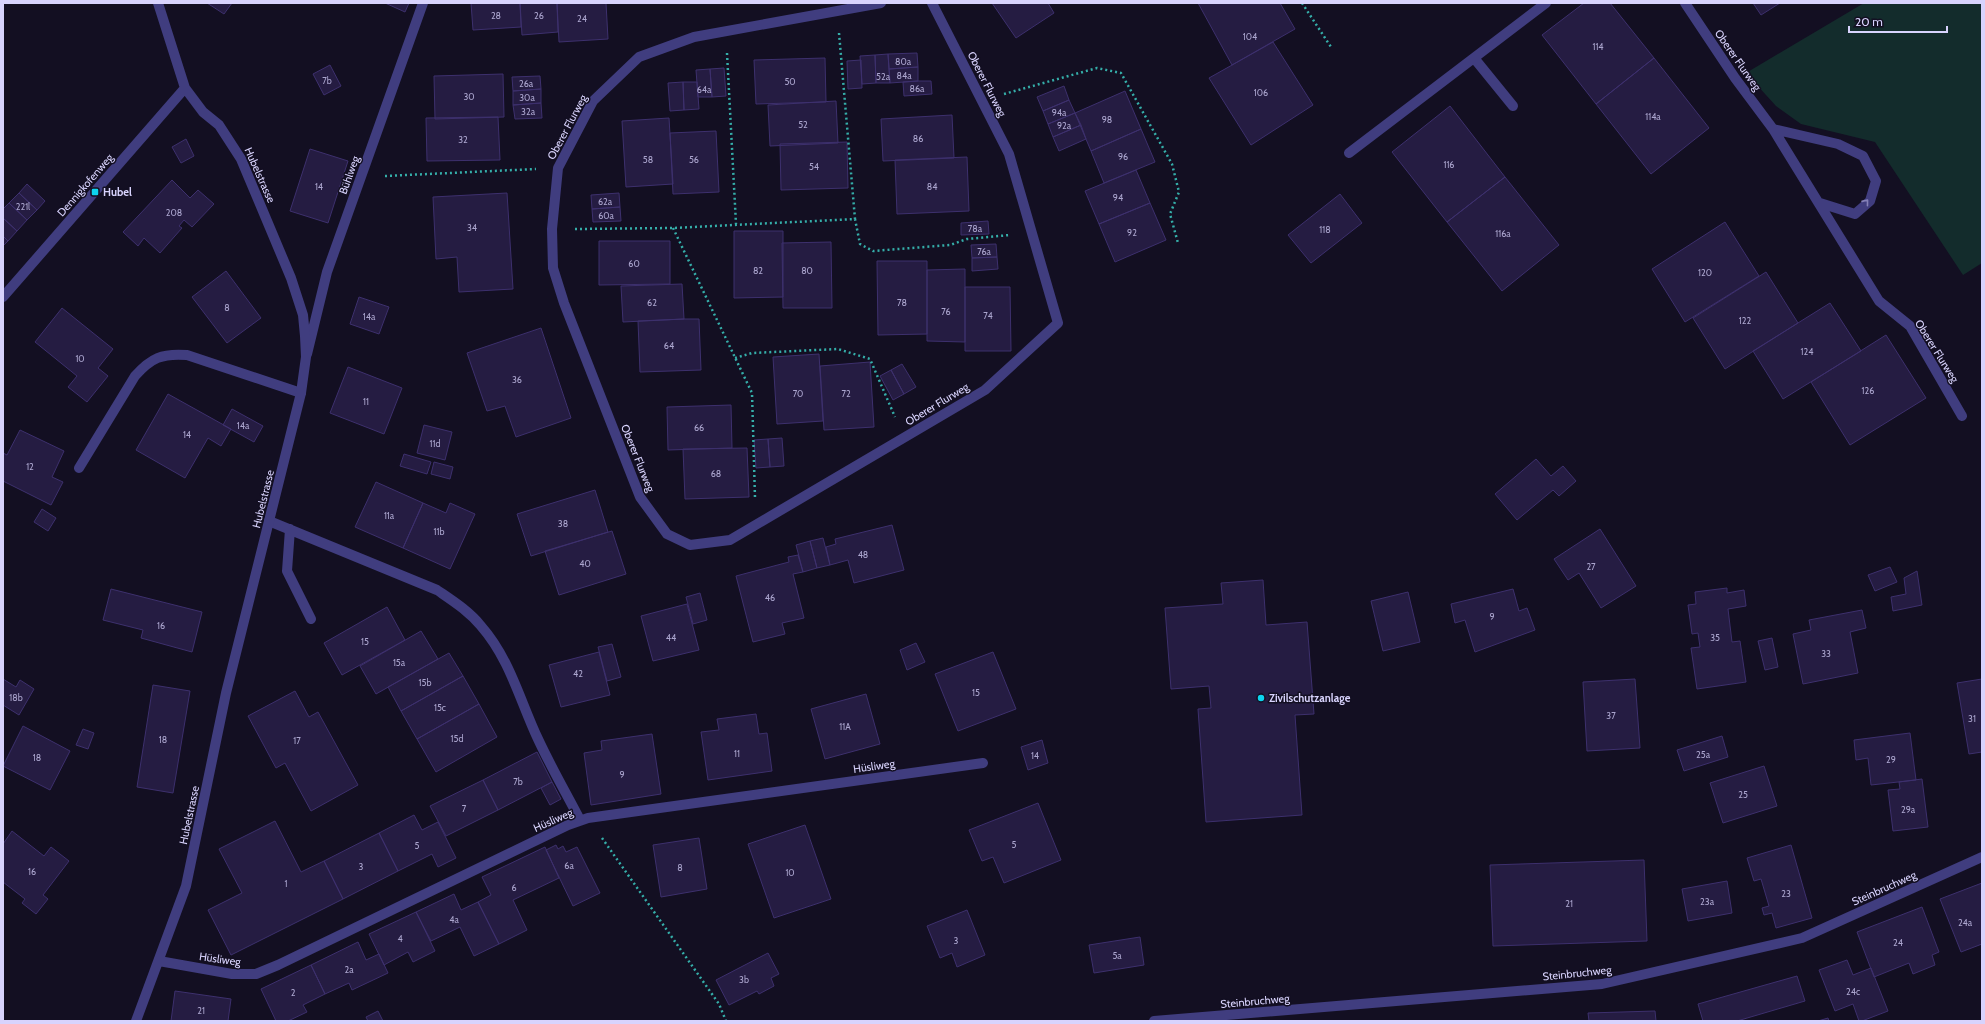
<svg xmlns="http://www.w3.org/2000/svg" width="1985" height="1024" font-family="Cabin,sans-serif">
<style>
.green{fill:#132c2c}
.building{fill:#251c42;stroke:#3d306d}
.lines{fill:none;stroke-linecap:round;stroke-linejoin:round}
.path{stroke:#35aea9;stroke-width:2.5;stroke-dasharray:2 3;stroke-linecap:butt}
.lane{stroke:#403d7f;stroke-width:10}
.street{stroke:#403d7f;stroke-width:10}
.oneway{stroke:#8480b8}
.poi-dot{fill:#0dd4ee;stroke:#130f22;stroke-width:1.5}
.labels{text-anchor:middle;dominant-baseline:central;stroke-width:3;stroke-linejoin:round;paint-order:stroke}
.number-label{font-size:9px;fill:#aba5ce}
.street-label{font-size:11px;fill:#d8d3fd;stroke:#130f22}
.poi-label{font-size:11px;font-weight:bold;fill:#d8d3fd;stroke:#130f22;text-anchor:start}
</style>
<rect width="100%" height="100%" fill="#130f22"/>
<!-- green -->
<path class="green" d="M1864 3H1982V263L1963 275 1875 142 1801 124 1776 106 1746 73Z"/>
<!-- building -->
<path class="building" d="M207 3H232L224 14Z
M385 3H409L405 12Z
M471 3H520L521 27 473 30Z
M520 3H557L558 32 522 35Z
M557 3H606L608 39 559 42Z
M992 3H1048L1054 13 1016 38Z
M1198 3H1280L1295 29 1232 65Z
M1584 3H1610L1654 58 1596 104 1542 35Z
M1753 3H1780L1761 15Z
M1273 42 1313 105 1251 145 1209 78Z
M917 53 918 67 889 69 888 54Z
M888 54 890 83H876L875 55Z
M875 55 876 83 862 84 860 56Z
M825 58 826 102 756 104 754 60Z
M1654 58 1709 128 1651 174 1596 104Z
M861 60 862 88 848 89 847 61Z
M330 65 341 86 324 95 313 74Z
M918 67V81L890 83 889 69Z
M724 68 726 96 712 97 710 69Z
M710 69 712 97H698L696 70Z
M503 74 504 117 435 119 434 76Z
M540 76 541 89 513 91 512 77Z
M918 81H931L932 94 904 96 903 82Z
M683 82 684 110 670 111 668 83Z
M683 82H697L699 109 684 110Z
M1064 86 1069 100 1043 111 1037 97Z
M541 89V103L513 105V91Z
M1125 91 1141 129 1091 151 1075 113Z
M1069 100 1075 113 1048 124 1043 111Z
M836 101 838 143 770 146 768 105Z
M541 103 542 118 515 119 513 105Z
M1450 106 1505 177 1447 222 1392 152Z
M1075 113 1081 125 1053 137 1048 124Z
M952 115 954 158 883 161 881 119Z
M498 117 500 160 427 161 426 118Z
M669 118 673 184 626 187 622 121Z
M1081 125 1086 139 1059 151 1053 137Z
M1141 129 1155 162 1104 183 1091 151Z
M716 131 719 192 673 194 670 133Z
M186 139 194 156 181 163 172 147Z
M847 142 848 188 781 190 780 144Z
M310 149 348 161 328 223 290 211Z
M967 157 969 211 897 214 895 160Z
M1136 170 1150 203 1099 224 1085 191Z
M1505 177 1559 245 1502 291 1447 222Z
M172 180 190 198 198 190 214 204 192 227 184 220 179 226 182 228 160 253 144 238 138 246 123 232Z
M27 184 45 201 37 210 19 193Z
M19 193 37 210 27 220 9 203Z
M507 193 513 289 459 292 457 257 436 259 433 197Z
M619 193 620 207 592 209 591 195Z
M1340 194 1362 223 1311 263 1288 235Z
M9 203 27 220 17 231 3 218V209Z
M1150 203 1166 240 1115 262 1099 224Z
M620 207 621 221 593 222 592 209Z
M3 218 17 231 8 241 3 236Z
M988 221 989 234 961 235V223Z
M1725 222 1759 276 1685 322 1652 269Z
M734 231H783V297L734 298Z
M3 236 8 241 3 246Z
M599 241H670V284L599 285Z
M831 242 832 308H783L782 243Z
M996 244 997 257 972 258 971 245Z
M997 257 998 269 972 271V258Z
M877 261H927V334L878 335Z
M965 269V342L927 341V270Z
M226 271 261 318 227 343 192 297Z
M1766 272 1798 323 1725 369 1693 318Z
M682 284 684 319 623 322 621 286Z
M965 287H1010L1011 351H965Z
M359 297 389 307 379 334 350 324Z
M1830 303 1861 351 1783 399 1753 351Z
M62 308 113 349 98 368 108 376 87 402 68 387 77 376 35 342Z
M684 319H699L701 370 640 372 638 321Z
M541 328 571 418 516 437 505 406 487 411 467 353Z
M1886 335 1926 398 1850 445 1811 382Z
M819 354 823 421 777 424 773 357Z
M870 362 874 427 824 430 820 366Z
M902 364 916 387 904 394 891 370Z
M348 367 402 388 384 434 330 413Z
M891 370 904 394 893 400 880 376Z
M168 394 231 429 221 446 208 438 185 478 136 450Z
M731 405 732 448 668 450 667 407Z
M232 409 263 426 254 442 223 425Z
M424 425 452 432 445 460 417 453Z
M20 430 64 451 52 477 63 482 51 505 3 481V453L7 455Z
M782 438 784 466 770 467 768 439Z
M768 439 770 467 756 468 754 440Z
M747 448 749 497 685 499 683 449Z
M404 454 431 462 427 474 400 466Z
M1536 459 1551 476 1563 466 1576 481 1559 496 1553 490 1517 520 1495 494Z
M434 462 453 467 450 479 431 474Z
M376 482 423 503 403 548 355 527Z
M595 490 608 532 531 556 517 514Z
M423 503 446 513 450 503 475 514 450 569 403 548Z
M42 509 56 518 48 531 34 522Z
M892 525 904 570 854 583 848 560 830 565 826 547 836 544 835 539Z
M1600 529 1636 586 1601 608 1579 573 1568 580 1554 559Z
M612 531 626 574 559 595 545 551Z
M823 538 830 565 817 568 810 541Z
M810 541 817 568 803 572 796 545Z
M798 555 803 572 793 574 804 618 782 623 785 634 753 642 736 576 789 562 788 557Z
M1890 567 1897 582 1875 591 1868 575Z
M1917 571 1922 605 1893 611 1891 597 1906 594 1904 578Z
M1263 580 1266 625 1307 622 1314 714 1295 715 1302 815 1206 822 1198 709 1211 708 1209 686 1171 689 1165 608 1223 604 1221 583Z
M1727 588V593L1744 590 1746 606 1728 609 1732 642 1740 641 1746 682 1697 689 1691 648 1700 647 1698 633 1692 634 1688 605 1696 604 1695 592Z
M111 589 202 612 192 652 141 638 143 630 103 620Z
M1513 589 1519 611 1527 608 1535 630 1475 652 1465 620 1455 623 1451 604Z
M1408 592 1420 642 1383 651 1371 601Z
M700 593 707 620 693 624 686 597Z
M687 604 699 650 653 661 641 616Z
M387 607 405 640 342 675 324 643Z
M1862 610 1866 628 1850 632 1858 673 1803 684 1793 634 1811 630 1809 620Z
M421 631 438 659 376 694 360 666Z
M1772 638 1778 667 1765 670 1758 641Z
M916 643 925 662 907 670 900 650Z
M612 644 621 677 607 681 598 647Z
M599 652 610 695 561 707 549 665Z
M993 652 1016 709 958 731 935 674Z
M449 653 463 676 401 711 388 687Z
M463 676 479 704 417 739 401 711Z
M3 679 16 687 20 680 34 689 19 715 3 705Z
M1635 679 1640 748 1587 751 1583 682Z
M1982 679V752L1969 754 1957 683Z
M153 685 190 691 173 793 137 787Z
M295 691 309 717 318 712 358 785 311 811 285 763 276 768 248 716Z
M866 694 880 744 825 759 811 709Z
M479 704 497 737 436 772 417 739Z
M756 714 759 734 767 733 772 771 708 780 701 732 719 730 717 719Z
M23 726 70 751 50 790 3 766Z
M83 729 94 733 88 749 76 745Z
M1910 733 1916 780 1871 785 1868 758 1856 760 1854 740Z
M652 734 661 794 591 805 584 753 602 750 601 741Z
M1722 736 1728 757 1684 771 1677 750Z
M1042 740 1048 763 1028 770 1021 747Z
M537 752 552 782 498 810 483 780Z
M1764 766 1777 806 1723 823 1710 783Z
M1922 779 1928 827 1893 831 1888 790 1900 789 1899 782Z
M483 780 498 810 446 836 430 806Z
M552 782 561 799 550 805 541 788Z
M1038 803 1061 860 1004 883 993 857 982 861 969 830Z
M414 815 422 830 438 822 456 858 438 867 432 854 398 871 379 833Z
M275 821 301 872 324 861 343 899 231 955 208 910 242 893 219 849Z
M805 825 831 899 774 918 748 844Z
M12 831 44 856 51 847 69 861 43 895 48 899 36 914 22 903 25 899 3 882V844Z
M379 833 398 871 343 899 324 861Z
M699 838 707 889 661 897 653 845Z
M556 845 558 849 563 846 566 852 577 847 600 893 573 906 546 850Z
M1791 845 1812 918 1776 928 1772 913 1764 915 1762 908 1769 906 1761 879 1754 881 1747 858Z
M545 847 559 878 513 900 527 930 499 944 478 902 491 895 482 877Z
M1644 860 1647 941 1493 946 1490 865Z
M1727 881 1732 913 1688 921 1682 889Z
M1982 883V944L1961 952 1940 899Z
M454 894 461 910 478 902 499 944 474 956 460 927 431 941 416 912Z
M1922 907 1939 952 1932 955 1935 965 1913 974 1909 963 1874 977 1857 932Z
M967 910 985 955 957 967 952 953 940 958 927 926Z
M416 912 435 951 413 962 408 952 384 965 369 934Z
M1140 937 1144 965 1094 973 1089 945Z
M358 942 366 960 379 954 388 973 352 990 349 983 325 994 311 965Z
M768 953 779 974 771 978 774 986 759 994 757 991 729 1005 716 980Z
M1847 960 1853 975 1871 968 1888 1011 1862 1021H1859L1853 1004 1835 1011 1819 970Z
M311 965 325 994 303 1005 307 1012 288 1021H276L261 989Z
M1797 976 1805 1001 1737 1021H1703L1698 1004Z
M175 991 231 999 228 1021H171Z
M378 1011 383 1021H368L366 1017Z
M1655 1011 1656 1021H1589L1588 1013Z
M1828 1018 1829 1021H1818Z"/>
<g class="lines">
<!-- path -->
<path class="path" d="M1302 3 1331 47
M839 33 855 219
M727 53 736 224
M1004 94 1097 68 1121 73 1172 164 1179 192 1170 214 1178 243
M385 176 536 169
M673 228 752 393 755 498
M575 229 673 228 855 219 860 244 873 251 950 245 967 239 1010 235
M735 358 752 353 838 349 870 359 895 417
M602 838 719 1004 726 1021"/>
<!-- lane -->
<path class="lane" d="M1474 58 1513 106
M1349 153 1546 3
M307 354 327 272 423 3
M79 468 135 376C151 358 162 353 187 355L301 393
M269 521 437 590C453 601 469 611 481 626 510 659 520 701 538 739 551 767 566 793 580 820
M290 529 287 571 311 619"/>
<!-- street -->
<path class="street" d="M881 3 694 37 639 57 593 101 558 168 552 229 553 268 564 303 640 497 667 534 690 545 730 540 985 390 1058 323 1009 154 932 3
M1685 3 1735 78 1773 129 1879 301 1910 326 1962 416
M1773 129 1838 144 1863 156 1876 181 1870 201 1855 214 1820 203
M3 297 185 88
M159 961 232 974H256L278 965 568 825 588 818 983 763
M136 1021 186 886 226 693 301 393 306 357 305 336 303 315 291 278 241 159 219 125 203 112 185 88 158 3
M1154 1021 1602 984 1802 938 1982 857"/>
</g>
<!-- one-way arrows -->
<defs><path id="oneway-chevron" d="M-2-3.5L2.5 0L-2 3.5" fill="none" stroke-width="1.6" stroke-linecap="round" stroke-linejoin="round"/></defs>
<use class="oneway" href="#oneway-chevron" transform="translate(1866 202) rotate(-51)"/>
<!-- markers -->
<g class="poi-dot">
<rect x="91" y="188" width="8" height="8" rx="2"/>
<circle cx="1261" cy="698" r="4"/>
</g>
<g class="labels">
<!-- number labels -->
<g class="number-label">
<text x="496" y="15">28</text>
<text x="539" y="15">26</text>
<text x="582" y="18">24</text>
<text x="1250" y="36">104</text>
<text x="1598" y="46">114</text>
<text x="903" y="61">80a</text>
<text x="904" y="75">84a</text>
<text x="883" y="76">52a</text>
<text x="327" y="80">7b</text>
<text x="790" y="81">50</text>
<text x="526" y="83">26a</text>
<text x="917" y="88">86a</text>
<text x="704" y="89">64a</text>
<text x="1261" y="92">106</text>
<text x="469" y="96">30</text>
<text x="527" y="97">30a</text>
<text x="528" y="111">32a</text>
<text x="1059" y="112">94a</text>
<text x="1653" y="116">114a</text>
<text x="1107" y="119">98</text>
<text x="803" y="124">52</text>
<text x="1064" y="125">92a</text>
<text x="918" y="138">86</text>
<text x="463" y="139">32</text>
<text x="1123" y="156">96</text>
<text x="648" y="159">58</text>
<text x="694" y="159">56</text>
<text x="1449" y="164">116</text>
<text x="814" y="166">54</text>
<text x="319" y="186">14</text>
<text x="932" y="186">84</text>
<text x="1118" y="197">94</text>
<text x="605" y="201">62a</text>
<text x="23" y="206">221l</text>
<text x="174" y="212">208</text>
<text x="606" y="215">60a</text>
<text x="472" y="227">34</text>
<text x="975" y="228">78a</text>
<text x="1325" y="229">118</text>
<text x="1132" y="232">92</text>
<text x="1503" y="233">116a</text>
<text x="984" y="251">76a</text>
<text x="634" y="263">60</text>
<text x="758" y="270">82</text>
<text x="807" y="270">80</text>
<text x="1705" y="272">120</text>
<text x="652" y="302">62</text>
<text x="902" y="302">78</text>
<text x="227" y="307">8</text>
<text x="946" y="311">76</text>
<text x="988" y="315">74</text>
<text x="369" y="316">14a</text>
<text x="1745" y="320">122</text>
<text x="669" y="345">64</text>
<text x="1807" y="351">124</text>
<text x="80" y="358">10</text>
<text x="517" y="379">36</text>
<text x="1868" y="390">126</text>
<text x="798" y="393">70</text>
<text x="846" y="393">72</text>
<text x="366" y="401">11</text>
<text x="243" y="425">14a</text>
<text x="699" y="427">66</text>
<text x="187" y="434">14</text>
<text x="435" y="443">11d</text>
<text x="30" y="466">12</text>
<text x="716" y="473">68</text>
<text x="389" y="515">11a</text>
<text x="563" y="523">38</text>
<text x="439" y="531">11b</text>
<text x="863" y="554">48</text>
<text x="585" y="563">40</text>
<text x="1591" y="566">27</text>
<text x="770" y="597">46</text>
<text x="1492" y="616">9</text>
<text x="161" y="625">16</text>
<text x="671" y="637">44</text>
<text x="1715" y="637">35</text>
<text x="365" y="641">15</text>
<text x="1826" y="653">33</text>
<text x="399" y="662">15a</text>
<text x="578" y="673">42</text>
<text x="425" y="682">15b</text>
<text x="976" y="692">15</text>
<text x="16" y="697">18b</text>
<text x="440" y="707">15c</text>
<text x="1611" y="715">37</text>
<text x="1972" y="718">31</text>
<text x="845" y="726">11A</text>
<text x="457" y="738">15d</text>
<text x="163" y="739">18</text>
<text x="297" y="740">17</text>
<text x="737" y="753">11</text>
<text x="1703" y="754">25a</text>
<text x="1035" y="755">14</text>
<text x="37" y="757">18</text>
<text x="1891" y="759">29</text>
<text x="622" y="774">9</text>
<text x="518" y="781">7b</text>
<text x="1743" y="794">25</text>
<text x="464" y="808">7</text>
<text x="1908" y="809">29a</text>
<text x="1014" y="844">5</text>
<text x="417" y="845">5</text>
<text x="569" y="865">6a</text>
<text x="361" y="866">3</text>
<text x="680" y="867">8</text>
<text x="32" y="871">16</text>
<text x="790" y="872">10</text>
<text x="286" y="883">1</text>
<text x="514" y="887">6</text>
<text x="1786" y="893">23</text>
<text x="1707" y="901">23a</text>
<text x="1569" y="903">21</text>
<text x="454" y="919">4a</text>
<text x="1965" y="922">24a</text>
<text x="400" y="938">4</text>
<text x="956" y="940">3</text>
<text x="1898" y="942">24</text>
<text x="1117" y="955">5a</text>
<text x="349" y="969">2a</text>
<text x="744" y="979">3b</text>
<text x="1853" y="991">24c</text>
<text x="293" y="992">2</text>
<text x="201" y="1010">21</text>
</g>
<!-- street labels -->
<g class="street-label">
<text transform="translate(1738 60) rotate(55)">Oberer Flurweg</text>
<text transform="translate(987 84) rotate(63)">Oberer Flurweg</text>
<text transform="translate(567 127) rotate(-62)">Oberer Flurweg</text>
<text transform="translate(260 175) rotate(66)">Hubelstrasse</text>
<text transform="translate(349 175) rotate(-70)">Bühlweg</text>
<text transform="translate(85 185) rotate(-49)">Dennigkofenweg</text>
<text transform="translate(1937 351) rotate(58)">Oberer Flurweg</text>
<text transform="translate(937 404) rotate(-31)">Oberer Flurweg</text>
<text transform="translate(638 458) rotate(68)">Oberer Flurweg</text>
<text transform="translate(263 499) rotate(-76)">Hubelstrasse</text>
<text transform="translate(874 766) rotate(-8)">Hüsliweg</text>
<text transform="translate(189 815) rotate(-78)">Hubelstrasse</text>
<text transform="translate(553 820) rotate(-24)">Hüsliweg</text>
<text transform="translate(1884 888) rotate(-24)">Steinbruchweg</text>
<text transform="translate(220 959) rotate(8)">Hüsliweg</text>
<text transform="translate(1577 973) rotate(-6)">Steinbruchweg</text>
<text transform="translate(1255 1001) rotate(-5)">Steinbruchweg</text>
</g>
<!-- poi labels -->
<g class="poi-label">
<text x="103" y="192">Hubel</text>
<text x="1269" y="698">Zivilschutzanlage</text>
</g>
</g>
<!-- border -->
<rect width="1985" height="1024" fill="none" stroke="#d8d3fd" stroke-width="8"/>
<!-- scale -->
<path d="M1849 26v6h98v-6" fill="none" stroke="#d8d3fd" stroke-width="2"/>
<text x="1855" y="26" font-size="12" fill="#d8d3fd" stroke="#130f22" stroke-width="3" paint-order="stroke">20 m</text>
</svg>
